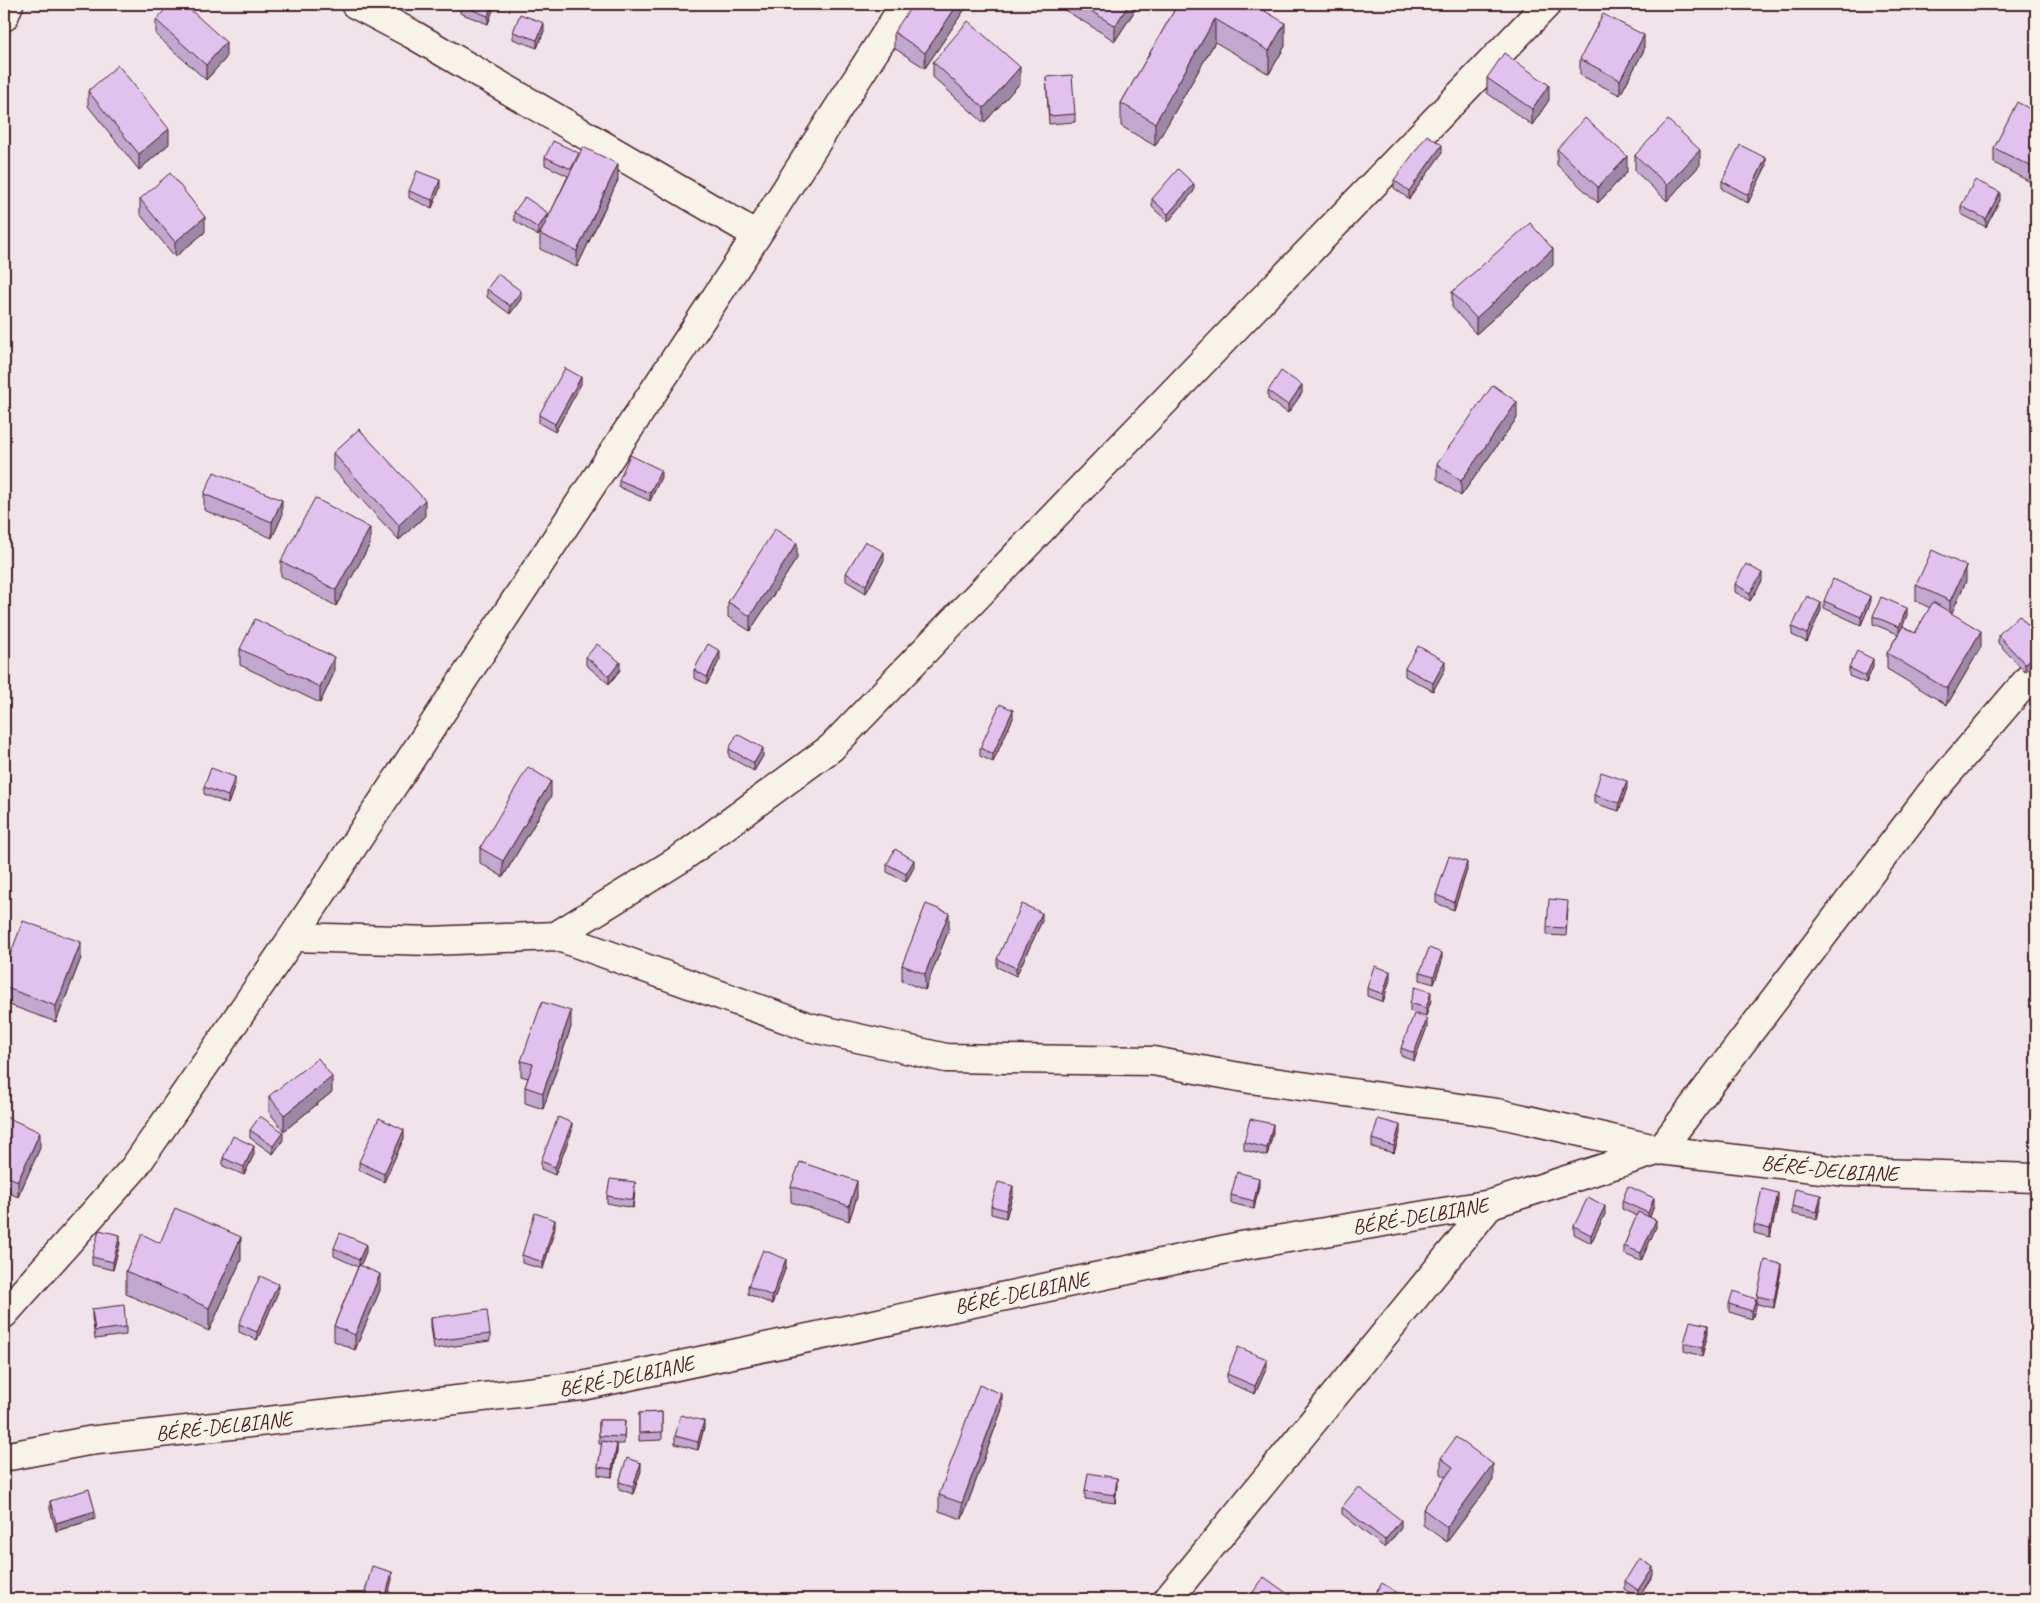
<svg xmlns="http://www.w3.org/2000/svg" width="2040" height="1603" font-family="Caveat,sans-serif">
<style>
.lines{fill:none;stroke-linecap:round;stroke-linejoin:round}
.street-casing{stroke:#4a1f2b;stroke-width:31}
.secondary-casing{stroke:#4a1f2b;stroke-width:31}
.street{stroke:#f7f3e8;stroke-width:28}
.secondary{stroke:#f7f3e8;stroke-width:28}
.wall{fill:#c2a7ce;stroke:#4a1f2b}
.shaded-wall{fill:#9e88a7;stroke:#4a1f2b}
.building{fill:#e1c2ef;stroke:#4a1f2b}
.labels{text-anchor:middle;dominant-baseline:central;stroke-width:4;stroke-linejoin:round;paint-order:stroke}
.street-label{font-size:21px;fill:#4a1f2b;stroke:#f7f3e8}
</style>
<rect width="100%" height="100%" fill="#f0e4ea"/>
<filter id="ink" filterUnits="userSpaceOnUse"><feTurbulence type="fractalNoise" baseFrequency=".02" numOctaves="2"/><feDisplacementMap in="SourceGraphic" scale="10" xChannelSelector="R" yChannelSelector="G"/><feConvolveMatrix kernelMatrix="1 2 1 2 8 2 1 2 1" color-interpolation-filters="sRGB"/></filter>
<g filter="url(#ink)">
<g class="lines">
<!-- street casing -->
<g class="street-casing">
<path id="street" d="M355 4 412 34 757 235
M4 17 9 4
M556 936 809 1027 946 1058 1153 1061 1250 1079 1497 1113 1660 1150 1932 792 2036 670
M293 937 431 941 556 936 680 859 831 748 1547 4
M4 1314 134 1168 293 937 757 235 905 4
M1168 1599 1491 1204"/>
</g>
<!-- secondary casing -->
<g class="secondary-casing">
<g id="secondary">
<path id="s1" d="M4 1457 88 1441 582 1386 1241 1246 1491 1204 1660 1150 1847 1172 2036 1178"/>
</g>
</g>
<!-- street -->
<use href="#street" class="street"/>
<!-- secondary -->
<use href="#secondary" class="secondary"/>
</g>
<!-- wall -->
<path class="wall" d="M495 4 488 24 460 13V5Z
M965 4V9L925 68 894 48V32Z
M1055 4H1139L1115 41Z
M1178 4 1285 46 1269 74 1215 42 1155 146 1121 126V103Z
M156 20 226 58 206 80 156 35Z
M544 31 537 48 513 39V32Z
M1644 50 1620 95 1580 75V59Z
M933 62 1020 83 984 123 933 77Z
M1046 77 1075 114V122L1049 124Z
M1487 78 1549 100 1532 125 1487 93Z
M88 91 169 144 139 170 88 106Z
M2036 112V185L1994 163V148Z
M1557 149 1627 172 1598 203 1557 165Z
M1442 153 1409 199 1394 188V180Z
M1635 155 1700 165 1667 201 1635 171Z
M545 157 618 180 577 267 540 249V234L543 228 538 236 514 220V212L548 218 568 176 545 165Z
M1766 166 1748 203 1722 189V181Z
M440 188 432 208 409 198V191Z
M1194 191 1168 222 1152 207V199Z
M140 199 205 232 175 257 140 214Z
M2000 200 1986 227 1961 214V206Z
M1553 265 1476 334 1452 307V292Z
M487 289 521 299 510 314 487 297Z
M581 384 555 432 539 423V415Z
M1268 391 1302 393 1288 413 1268 399Z
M1517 418 1461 496 1437 479V464Z
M333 453 425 516 399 540 333 469Z
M661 477 650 501 619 487V480Z
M204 494 282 516 272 538 204 510Z
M370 544 336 606 281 576V561Z
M797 558 750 631 728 617V602Z
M884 560 866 593 846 581V573Z
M1762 581 1750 601 1735 592V584Z
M1966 581 1951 613 1981 647 1947 705 1887 669V653L1898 634 1873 624V616L1907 615 1902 628 1915 633 1930 608 1916 601V585Z
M1824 601 1870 604 1861 625 1824 608Z
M1821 610 1807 642 1792 635V627Z
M2036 634V662L2025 672 1998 643V635Z
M240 649 334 673 320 703 240 665Z
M586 657 620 670 609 684 586 665Z
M720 659 707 684 694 678V670Z
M1873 667 1866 683 1849 676V668Z
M1405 668 1445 669 1433 691 1405 676Z
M1013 718 993 762 980 756V748Z
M729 749 763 756 754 771 729 757Z
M235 785 228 804 204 794V787Z
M1627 788 1619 811 1594 803V795Z
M551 796 503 877 480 863V848Z
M887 864 914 867 906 882 887 872Z
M1467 870 1454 910 1436 903V895Z
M1568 909 1566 936 1547 935V927Z
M1042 921 1016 976 997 967V959Z
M949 929 925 990 902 981V965Z
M81 958 56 1022 4 1003V971Z
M1442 961 1434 984 1420 980V972Z
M1390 979 1383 1002 1367 996V988Z
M1431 1000 1426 1016 1410 1011V1003Z
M571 1027 543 1109 525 1103V1087L528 1078 521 1076V1061Z
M1427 1027 1414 1061 1401 1056V1048Z
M332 1092 284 1131 269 1112V1096Z
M4 1116 40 1148 18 1197 4 1191Z
M250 1130 283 1140 273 1154 250 1138Z
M572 1131 555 1175 541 1169V1161Z
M1273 1132 1267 1156 1244 1150V1142Z
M1400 1133 1394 1153 1372 1147V1139Z
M404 1138 384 1182 359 1170V1162Z
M254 1154 244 1175 223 1166V1158Z
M791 1186 857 1197 849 1221 791 1202Z
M1259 1186 1254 1209 1231 1203V1195Z
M635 1190 633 1208 607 1203V1196Z
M1013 1194 1006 1218 991 1214V1206Z
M1622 1201 1654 1206 1650 1217 1656 1227 1641 1261 1624 1254V1246L1637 1216 1622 1209Z
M1778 1201 1770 1237 1754 1233V1225Z
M1821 1203 1817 1219 1792 1214V1206Z
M1605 1214 1591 1243 1574 1234V1226Z
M555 1228 543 1269 522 1263V1255Z
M120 1243 113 1270 92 1265V1257Z
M160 1243 241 1260 209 1331 126 1294V1271Z
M334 1248 366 1252 360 1266 380 1290 355 1350 334 1341V1326L358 1267 334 1256Z
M786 1267 772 1304 748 1294V1286Z
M1781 1271 1774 1308 1757 1304V1296Z
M278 1292 257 1340 239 1332V1324Z
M1729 1304 1756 1307 1752 1319 1729 1312Z
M92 1309 126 1327V1335L95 1339 92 1317Z
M431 1318 490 1334V1341L434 1349 431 1326Z
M1708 1333 1702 1356 1684 1351V1343Z
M1267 1367 1255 1394 1227 1382V1374Z
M1002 1409 962 1519 939 1511V1495Z
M662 1412V1440L639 1441V1413Z
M599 1420H625L624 1444H617V1452L612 1477 598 1475V1467L602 1444H599Z
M704 1428 698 1450 675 1444V1436Z
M1441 1458 1493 1480 1447 1542 1423 1525V1509L1446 1477 1441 1474Z
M641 1471 633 1494 619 1489V1482Z
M1117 1485 1115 1503 1085 1499V1491Z
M50 1501 95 1519 56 1531 50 1509Z
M1342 1507 1401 1528 1385 1548 1342 1514Z
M1653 1575 1638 1598 1625 1589V1581Z
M1253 1592 1295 1599H1253Z"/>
<!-- shaded-wall -->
<path class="shaded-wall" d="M492 4H495L488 24V16Z
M958 4H965V9L925 68V53Z
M1129 4H1139L1115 41V26Z
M1215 19V42L1155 146V123Z
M544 23V31L537 48V40Z
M1285 23V46L1269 74V51Z
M1644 35V50L1620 95V80Z
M226 42V58L206 80V65Z
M1020 67V83L984 123V108Z
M1549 85V100L1532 125V109Z
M169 129V144L139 170V154Z
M1442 145V153L1409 199V191Z
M1700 150V165L1667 201V185Z
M1627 156V172L1598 203V187Z
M1766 158V166L1748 203V195Z
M618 164V180L577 267V251Z
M440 180V188L432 208V200Z
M1194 184V191L1168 222V214Z
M2000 192V200L1986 227V219Z
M548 213V221L538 236V228Z
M205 217V232L175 257V242Z
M1553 249V265L1476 334V318Z
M521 291V299L510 314V306Z
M581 377V384L555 432V424Z
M1302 385V393L1288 413V405Z
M1517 402V418L1461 496V481Z
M661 470V477L650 501V493Z
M282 500V516L272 538V522Z
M425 500V516L399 540V525Z
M370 528V544L336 606V590Z
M797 543V558L750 631V616Z
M884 552V560L866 593V585Z
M1966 566V581L1950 617V601Z
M1762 573V581L1750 601V593Z
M1870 596V604L1861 625V617Z
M1821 603V610L1807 642V634Z
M1907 608V615L1899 635V627Z
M1981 631V647L1947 705V689Z
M720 651V659L707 684V677Z
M2036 654V662L2025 672V664Z
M334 657V673L320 703V687Z
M1873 659V667L1866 683V676Z
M1445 661V669L1433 691V683Z
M620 662V670L609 684V676Z
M1013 710V718L993 762V754Z
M763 748V756L754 771V763Z
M9 777V793L4 815V799Z
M235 777V785L228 804V796Z
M551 781V796L503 877V861Z
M1627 781V788L1619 811V803Z
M914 860V867L906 882V874Z
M1467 862V870L1454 910V902Z
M949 913V929L925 990V974Z
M1042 913V921L1016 976V968Z
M81 942V958L56 1022V1006Z
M1442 953V961L1434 984V976Z
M1390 971V979L1383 1002V994Z
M1431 992V1000L1426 1016V1008Z
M571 1011V1027L543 1109V1093Z
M1427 1019V1027L1414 1061V1053Z
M332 1077V1092L284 1131V1115Z
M572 1123V1131L555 1175V1167Z
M1273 1124V1132L1267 1156V1148Z
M1400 1125V1133L1394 1153V1146Z
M404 1130V1138L384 1182V1174Z
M40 1132V1148L18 1197V1181Z
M283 1132V1140L273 1154V1146Z
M254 1146V1154L244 1175V1167Z
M1259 1178V1186L1254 1209V1201Z
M857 1181V1197L849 1221V1206Z
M635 1182V1190L633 1208V1200Z
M1013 1186V1194L1006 1218V1210Z
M1778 1193V1201L1770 1237V1229Z
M1821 1195V1203L1817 1219V1212Z
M1654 1198V1206L1648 1221V1213Z
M1605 1206V1214L1591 1243V1235Z
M555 1220V1228L543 1269V1262Z
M1656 1220V1227L1641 1261V1253Z
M120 1235V1243L113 1270V1262Z
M241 1237V1260L209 1331V1308Z
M366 1244V1252L359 1268V1260Z
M786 1259V1267L772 1304V1296Z
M1781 1264V1271L1774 1308V1300Z
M380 1274V1290L355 1350V1335Z
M278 1284V1292L257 1340V1332Z
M1756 1299V1307L1752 1319V1311Z
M1708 1325V1333L1702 1356V1348Z
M1267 1359V1367L1255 1394V1386Z
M1002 1394V1409L962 1519V1503Z
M704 1421V1428L698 1450V1442Z
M617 1444V1452L612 1477V1469Z
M641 1463V1471L633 1494V1486Z
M1493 1464V1480L1447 1542V1527Z
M1117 1478V1485L1115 1503V1495Z
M95 1511V1519L56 1531V1523Z
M1401 1520V1528L1385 1548V1540Z
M1653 1567V1575L1638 1598V1590Z
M392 1572V1580L387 1599H385Z"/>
<!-- building -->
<path class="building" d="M170 4H184L226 42 206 65 156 20Z
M461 4H492L488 16 460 5Z
M913 4H958L925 53 894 32Z
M1080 4H1129L1115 26Z
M1178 4H1253L1285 23 1269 51 1215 19 1155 123 1121 103Z
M520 14 544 23 537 40 513 32Z
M1603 14 1644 35 1620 80 1580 59Z
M968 21 1020 67 984 108 933 62Z
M1504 53 1549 85 1532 109 1487 78Z
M118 65 169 129 139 154 88 91Z
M1072 75 1075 114 1049 116 1046 77Z
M2017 102 2036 112V169L1994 148Z
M1585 118 1627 156 1598 187 1557 149Z
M1668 120 1700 150 1667 185 1635 155Z
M1427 135 1442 145 1409 191 1394 180Z
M553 141 579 153 571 169 545 157Z
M1740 145 1766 158 1748 195 1722 181Z
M583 147 618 164 577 251 540 234Z
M1178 169 1194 184 1168 214 1152 199Z
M417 171 440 180 432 200 409 191Z
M170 173 205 217 175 242 140 199Z
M1975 180 2000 192 1986 219 1961 206Z
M525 197 548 213 538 228 514 212Z
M1530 223 1553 249 1476 318 1452 292Z
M498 274 521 291 510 306 487 289Z
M565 368 581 377 555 424 539 415Z
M1281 371 1302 385 1288 405 1268 391Z
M1493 385 1517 402 1461 481 1437 464Z
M359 429 425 500 399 525 333 453Z
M630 455 661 470 650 493 619 480Z
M214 472 282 500 272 522 204 494Z
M315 498 370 528 336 590 281 561Z
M775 529 797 543 750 616 728 602Z
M865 541 884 552 866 585 846 573Z
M1932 550 1966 566 1950 601 1916 585Z
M1746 564 1762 573 1750 593 1735 584Z
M1833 579 1870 596 1861 617 1824 601Z
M1807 596 1821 603 1807 634 1792 627Z
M1881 597 1907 608 1899 627 1873 616Z
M1933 602 1981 631 1947 689 1887 653 1903 626 1915 633Z
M2019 615 2036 634V654L2025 664 1998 635Z
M255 619 334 657 320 687 240 649Z
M597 644 620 662 609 676 586 657Z
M708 644 720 651 707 677 694 670Z
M1418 646 1445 661 1433 683 1405 668Z
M1857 651 1873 659 1866 676 1849 668Z
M1000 704 1013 710 993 754 980 748Z
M737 734 763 748 754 763 729 749Z
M528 767 551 781 503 861 480 848Z
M211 768 235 777 228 796 204 787Z
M1601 772 1627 781 1619 803 1594 795Z
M4 776 9 777 4 799Z
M895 849 914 860 906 874 887 864Z
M1449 856 1467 862 1454 902 1436 895Z
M1549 899 1568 901 1566 928 1547 927Z
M926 904 949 913 925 974 902 965Z
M1022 904 1042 913 1016 968 997 959Z
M23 921 81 942 56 1006 4 987V971Z
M1429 948 1442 953 1434 976 1420 972Z
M1374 966 1390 971 1383 994 1367 988Z
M1415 987 1431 992 1426 1008 1410 1003Z
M542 1002 571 1011 543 1093 525 1087 533 1064 521 1061Z
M1414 1014 1427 1019 1414 1053 1401 1048Z
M318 1058 332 1077 284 1115 269 1096Z
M4 1116 40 1132 18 1181 4 1175Z
M260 1116 283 1132 273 1146 250 1130Z
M558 1117 572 1123 555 1167 541 1161Z
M379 1118 404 1130 384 1174 359 1162Z
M1250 1119 1273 1124 1267 1148 1244 1142Z
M1378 1119 1400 1125 1394 1146 1372 1139Z
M233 1136 254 1146 244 1167 223 1158Z
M800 1162 857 1181 849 1206 791 1186Z
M1237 1172 1259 1178 1254 1201 1231 1195Z
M610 1179 635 1182 633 1200 607 1196Z
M998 1182 1013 1186 1006 1210 991 1206Z
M1628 1186 1654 1198 1648 1213 1622 1201Z
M1762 1189 1778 1193 1770 1229 1754 1225Z
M1795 1189 1821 1195 1817 1212 1792 1206Z
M1588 1197 1605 1206 1591 1235 1574 1226Z
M175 1208 241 1237 209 1308 126 1271 142 1234 160 1243Z
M1638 1212 1656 1220 1641 1253 1624 1246Z
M535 1213 555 1220 543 1262 522 1255Z
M99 1230 120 1235 113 1262 92 1257Z
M340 1233 366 1244 359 1260 334 1248Z
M763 1250 786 1259 772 1296 748 1286Z
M1765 1260 1781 1264 1774 1300 1757 1296Z
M359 1265 380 1274 355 1335 334 1326Z
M260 1276 278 1284 257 1332 239 1324Z
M1733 1291 1756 1299 1752 1311 1729 1304Z
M124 1305 126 1327 95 1331 92 1309Z
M487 1310 490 1334 434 1341 431 1318Z
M1690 1321 1708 1325 1702 1348 1684 1343Z
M1238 1347 1267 1359 1255 1386 1227 1374Z
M979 1385 1002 1394 962 1503 939 1495Z
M662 1412V1432L639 1433V1413Z
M681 1415 704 1421 698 1442 675 1436Z
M599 1420H625L624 1437 599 1436Z
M1456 1437 1493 1464 1447 1527 1423 1509 1453 1467 1441 1458Z
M602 1441 617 1444 612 1469 598 1467Z
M627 1458 641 1463 633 1486 619 1482Z
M1088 1473 1117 1478 1115 1495 1085 1491Z
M1358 1487 1401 1520 1385 1540 1342 1507Z
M89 1489 95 1511 56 1523 50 1501Z
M1639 1558 1653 1567 1638 1590 1625 1581Z
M372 1566 392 1572 385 1599H363Z
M1264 1577 1295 1599H1263L1253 1592Z
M1382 1583 1401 1595 1398 1599H1371Z
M1405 1594 1411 1599H1401Z"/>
</g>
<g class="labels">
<!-- street labels -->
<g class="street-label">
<text stroke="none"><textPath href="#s1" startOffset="1858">BÉRÉ-DELBIANE</textPath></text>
<text stroke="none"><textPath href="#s1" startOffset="1438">BÉRÉ-DELBIANE</textPath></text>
<text stroke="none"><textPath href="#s1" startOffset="1032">BÉRÉ-DELBIANE</textPath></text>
<text stroke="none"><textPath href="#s1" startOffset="628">BÉRÉ-DELBIANE</textPath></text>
<text stroke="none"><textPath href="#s1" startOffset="222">BÉRÉ-DELBIANE</textPath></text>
</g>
</g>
<!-- margin -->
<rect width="2040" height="1603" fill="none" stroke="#f7f3e8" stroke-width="20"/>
<rect x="10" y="10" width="2020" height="1583" fill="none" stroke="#4a1f2b" stroke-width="2" filter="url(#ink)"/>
</svg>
